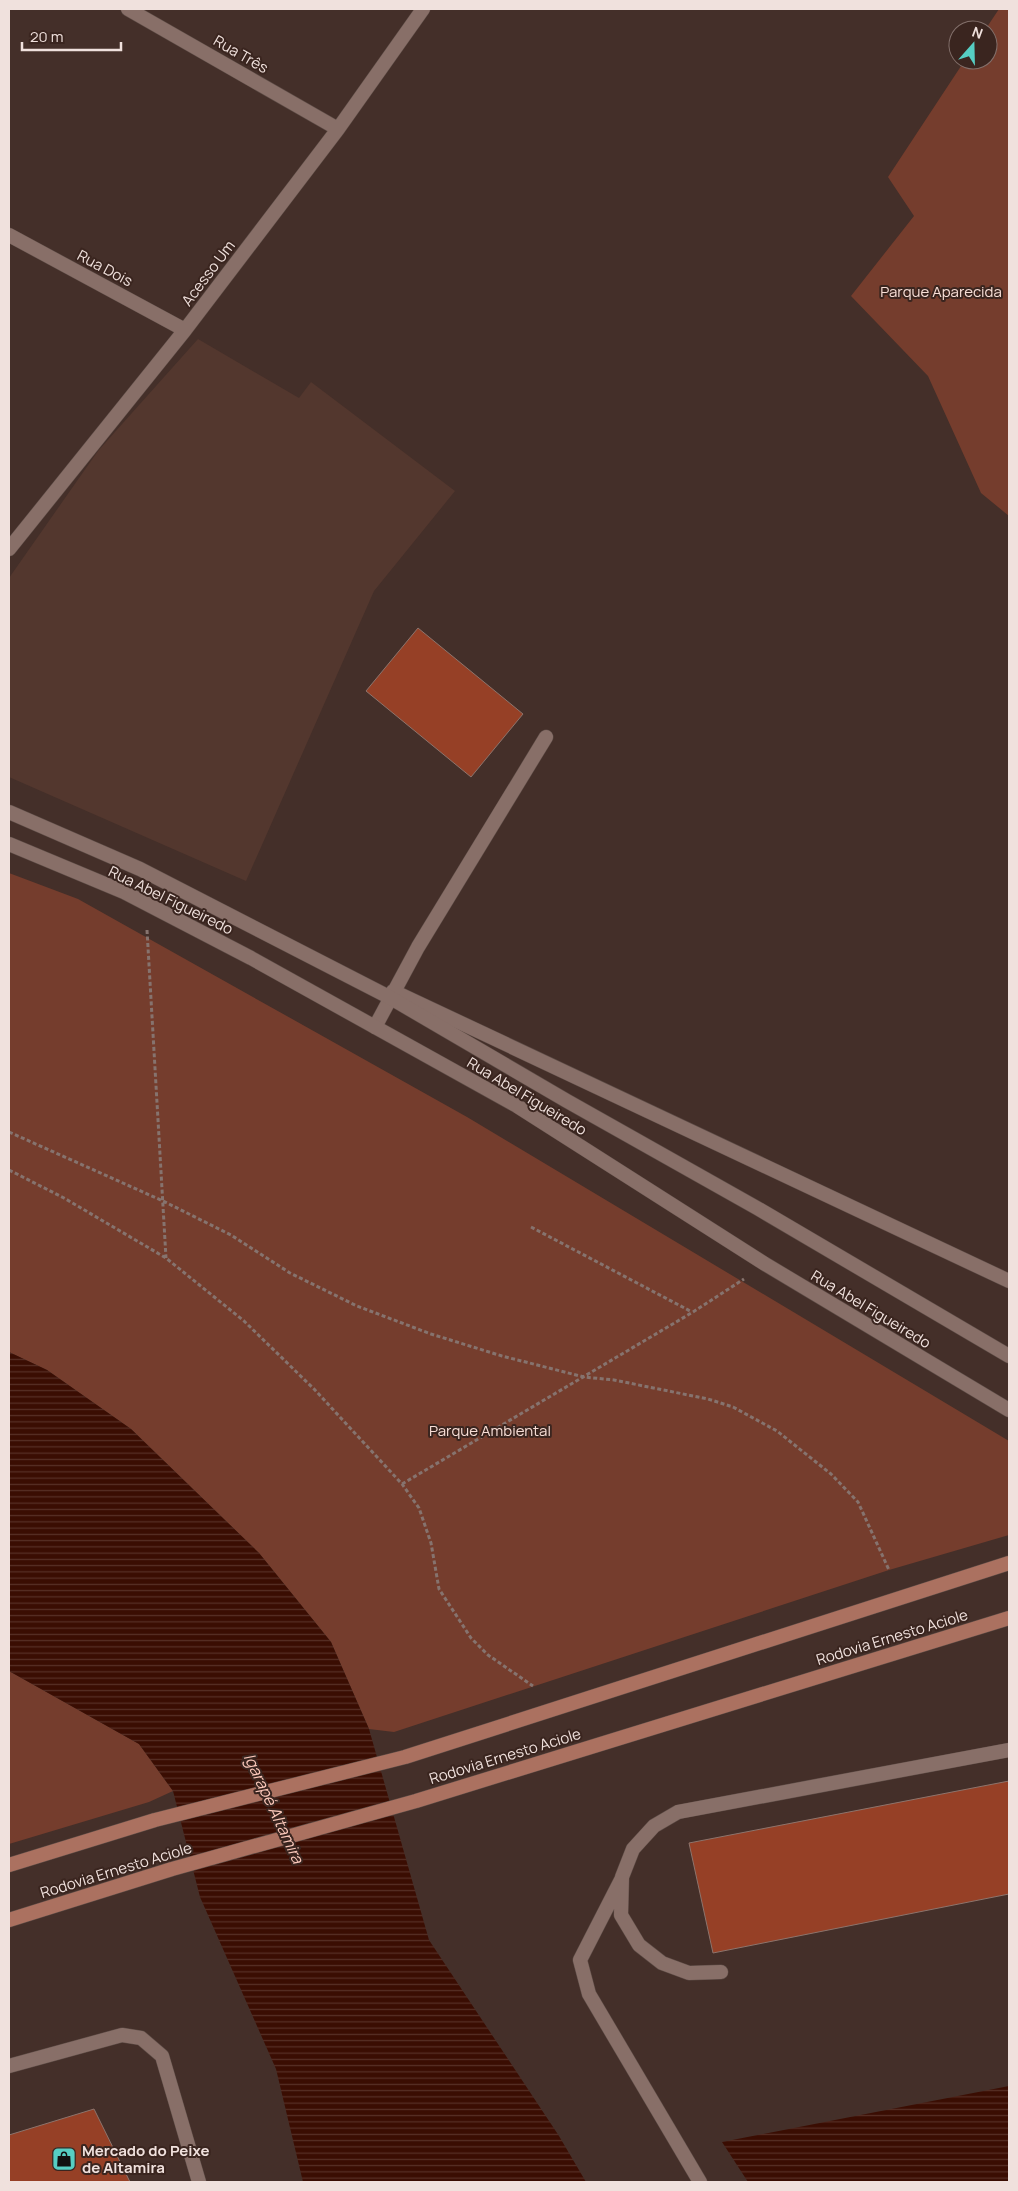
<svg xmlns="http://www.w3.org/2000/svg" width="1018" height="2191" font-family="Manrope,sans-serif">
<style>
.built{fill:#53372e}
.park{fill:#753d2d}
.water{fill:url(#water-rules)}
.building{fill:#964026;stroke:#8d746c}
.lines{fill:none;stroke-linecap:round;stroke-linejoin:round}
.service-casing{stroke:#5d4c46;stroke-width:15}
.minor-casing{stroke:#5d4c46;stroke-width:15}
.tertiary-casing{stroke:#5d4c46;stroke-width:15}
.secondary-casing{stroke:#5d4c46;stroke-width:15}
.path{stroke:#86736e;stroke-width:3;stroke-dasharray:4 2.5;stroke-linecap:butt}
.service{stroke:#886f68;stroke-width:14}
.minor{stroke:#886f68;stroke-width:14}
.tertiary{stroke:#886f68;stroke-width:14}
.secondary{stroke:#ab7160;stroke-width:14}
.labels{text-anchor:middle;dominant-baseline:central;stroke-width:4;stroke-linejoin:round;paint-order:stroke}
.street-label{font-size:15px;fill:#f0e1dd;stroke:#3a251f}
.park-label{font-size:15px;fill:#f8ded6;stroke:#3a251f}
.poi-label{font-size:15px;font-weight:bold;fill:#f0e1dd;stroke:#3a251f;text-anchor:start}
.water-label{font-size:16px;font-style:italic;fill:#fbc8ba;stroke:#3a251f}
</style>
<defs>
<pattern id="water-rules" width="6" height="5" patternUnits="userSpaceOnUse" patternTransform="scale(1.25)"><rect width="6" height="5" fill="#3a0d02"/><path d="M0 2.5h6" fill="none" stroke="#573026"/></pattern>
</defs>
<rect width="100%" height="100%" fill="#442f29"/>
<!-- built -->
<path class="built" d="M198 339 299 398 311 382 455 491 374 591 246 881 9 777V578L98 451Z"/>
<!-- park -->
<path class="park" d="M999 9H1009V516L981 493 928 376 851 296 914 216 888 177 965 60H988V30H985Z
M9 873 78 899 467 1117 1009 1441V1535L889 1570 394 1732 369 1729 331 1642 259 1553 131 1429 47 1370 9 1352Z
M9 1671 139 1744 173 1791 149 1802 9 1844Z"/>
<!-- water -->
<path class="water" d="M9 1352 47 1370 131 1429 259 1553 331 1642 369 1729 429 1940 559 2136 586 2182H303L276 2069 200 1897 173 1791 139 1744 9 1671Z
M1009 2086V2182H748L722 2142Z"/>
<!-- building -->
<path class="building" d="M418 628 523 714 471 777 366 691Z
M1009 1781V1894L713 1953 689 1843Z
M94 2109 130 2182H9V2135Z"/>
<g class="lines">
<!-- service casing -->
<g class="service-casing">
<path id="service" d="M393 991 1009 1281
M375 1027 418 947 546 737
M621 1880 580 1960 589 1994 700 2182
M721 1972 689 1973 662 1963 639 1945 621 1915 622 1877 633 1849 654 1826 678 1812 1009 1750
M9 2066 122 2035 141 2038 162 2056 199 2182"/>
</g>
<!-- minor casing -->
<g class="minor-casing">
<path id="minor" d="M128 9 338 129
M9 235 185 330
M9 549 185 330 338 129 423 9"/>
</g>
<!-- tertiary casing -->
<g class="tertiary-casing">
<path id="tertiary" d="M9 812 140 869 389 997 567 1101 757 1208 1009 1356
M9 844 124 892 251 958 517 1106 765 1264 1009 1410"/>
</g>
<!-- secondary casing -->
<g class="secondary-casing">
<path id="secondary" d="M9 1865 155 1820 405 1757 1009 1563
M9 1920 172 1869 416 1801 1009 1618"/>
</g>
<!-- path -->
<path class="path" d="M147 930 166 1258
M9 1132 163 1201 231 1235 290 1273 357 1306 431 1334 502 1356 584 1377 614 1380 708 1399 733 1407 777 1431 831 1474 858 1502 889 1570
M9 1170 64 1198 166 1258 244 1321 314 1389 402 1484 419 1508 431 1543 439 1589 471 1638 488 1655 533 1686
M531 1227 692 1312
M402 1484 693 1312 744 1279"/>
<!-- service -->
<use href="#service" class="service"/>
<!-- minor -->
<use href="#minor" class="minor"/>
<!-- tertiary -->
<use href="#tertiary" class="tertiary"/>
<!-- secondary -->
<use href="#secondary" class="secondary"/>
</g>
<!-- icons -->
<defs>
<g id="shop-square" transform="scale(1.25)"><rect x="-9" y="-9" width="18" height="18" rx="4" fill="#56cec3" stroke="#3a251f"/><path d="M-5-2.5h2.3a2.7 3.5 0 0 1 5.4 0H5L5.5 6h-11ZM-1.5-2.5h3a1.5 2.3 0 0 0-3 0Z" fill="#111"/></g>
</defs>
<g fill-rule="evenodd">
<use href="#shop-square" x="64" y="2159"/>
</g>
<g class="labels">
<!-- street labels -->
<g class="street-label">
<text transform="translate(241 54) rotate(30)">Rua Três</text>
<text transform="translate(105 268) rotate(28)">Rua Dois</text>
<text transform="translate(208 273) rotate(-53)">Acesso Um</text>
<text transform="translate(171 900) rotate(26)">Rua Abel Figueiredo</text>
<text transform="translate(527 1096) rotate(31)">Rua Abel Figueiredo</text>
<text transform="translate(871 1309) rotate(31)">Rua Abel Figueiredo</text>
<text transform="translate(892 1637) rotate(-17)">Rodovia Ernesto Aciole</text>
<text transform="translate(505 1756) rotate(-17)">Rodovia Ernesto Aciole</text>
<text transform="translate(116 1870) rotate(-17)">Rodovia Ernesto Aciole</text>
</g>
<!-- park labels -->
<g class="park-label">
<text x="941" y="291">Parque Aparecida</text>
<text x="490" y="1430">Parque Ambiental</text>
</g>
<!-- poi labels -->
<g class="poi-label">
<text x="82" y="2150">Mercado do Peixe<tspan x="82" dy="17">de Altamira</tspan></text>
</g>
<!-- water labels -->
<g class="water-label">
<text transform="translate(274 1808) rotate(65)">Igarapé Altamira</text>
</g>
</g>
<!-- border -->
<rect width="1018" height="2191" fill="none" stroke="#f0e1dd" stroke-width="20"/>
<!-- north arrow -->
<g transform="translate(973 45) rotate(20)"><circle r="24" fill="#3a251f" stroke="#83706b"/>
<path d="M0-4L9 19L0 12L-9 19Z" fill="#56cec3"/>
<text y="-8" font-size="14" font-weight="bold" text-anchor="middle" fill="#f0e1dd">N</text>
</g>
<!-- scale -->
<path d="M22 42v8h99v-8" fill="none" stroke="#f0e1dd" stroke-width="2.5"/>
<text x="30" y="42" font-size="15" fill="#f0e1dd" stroke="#3a251f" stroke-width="4" paint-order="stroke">20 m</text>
</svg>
